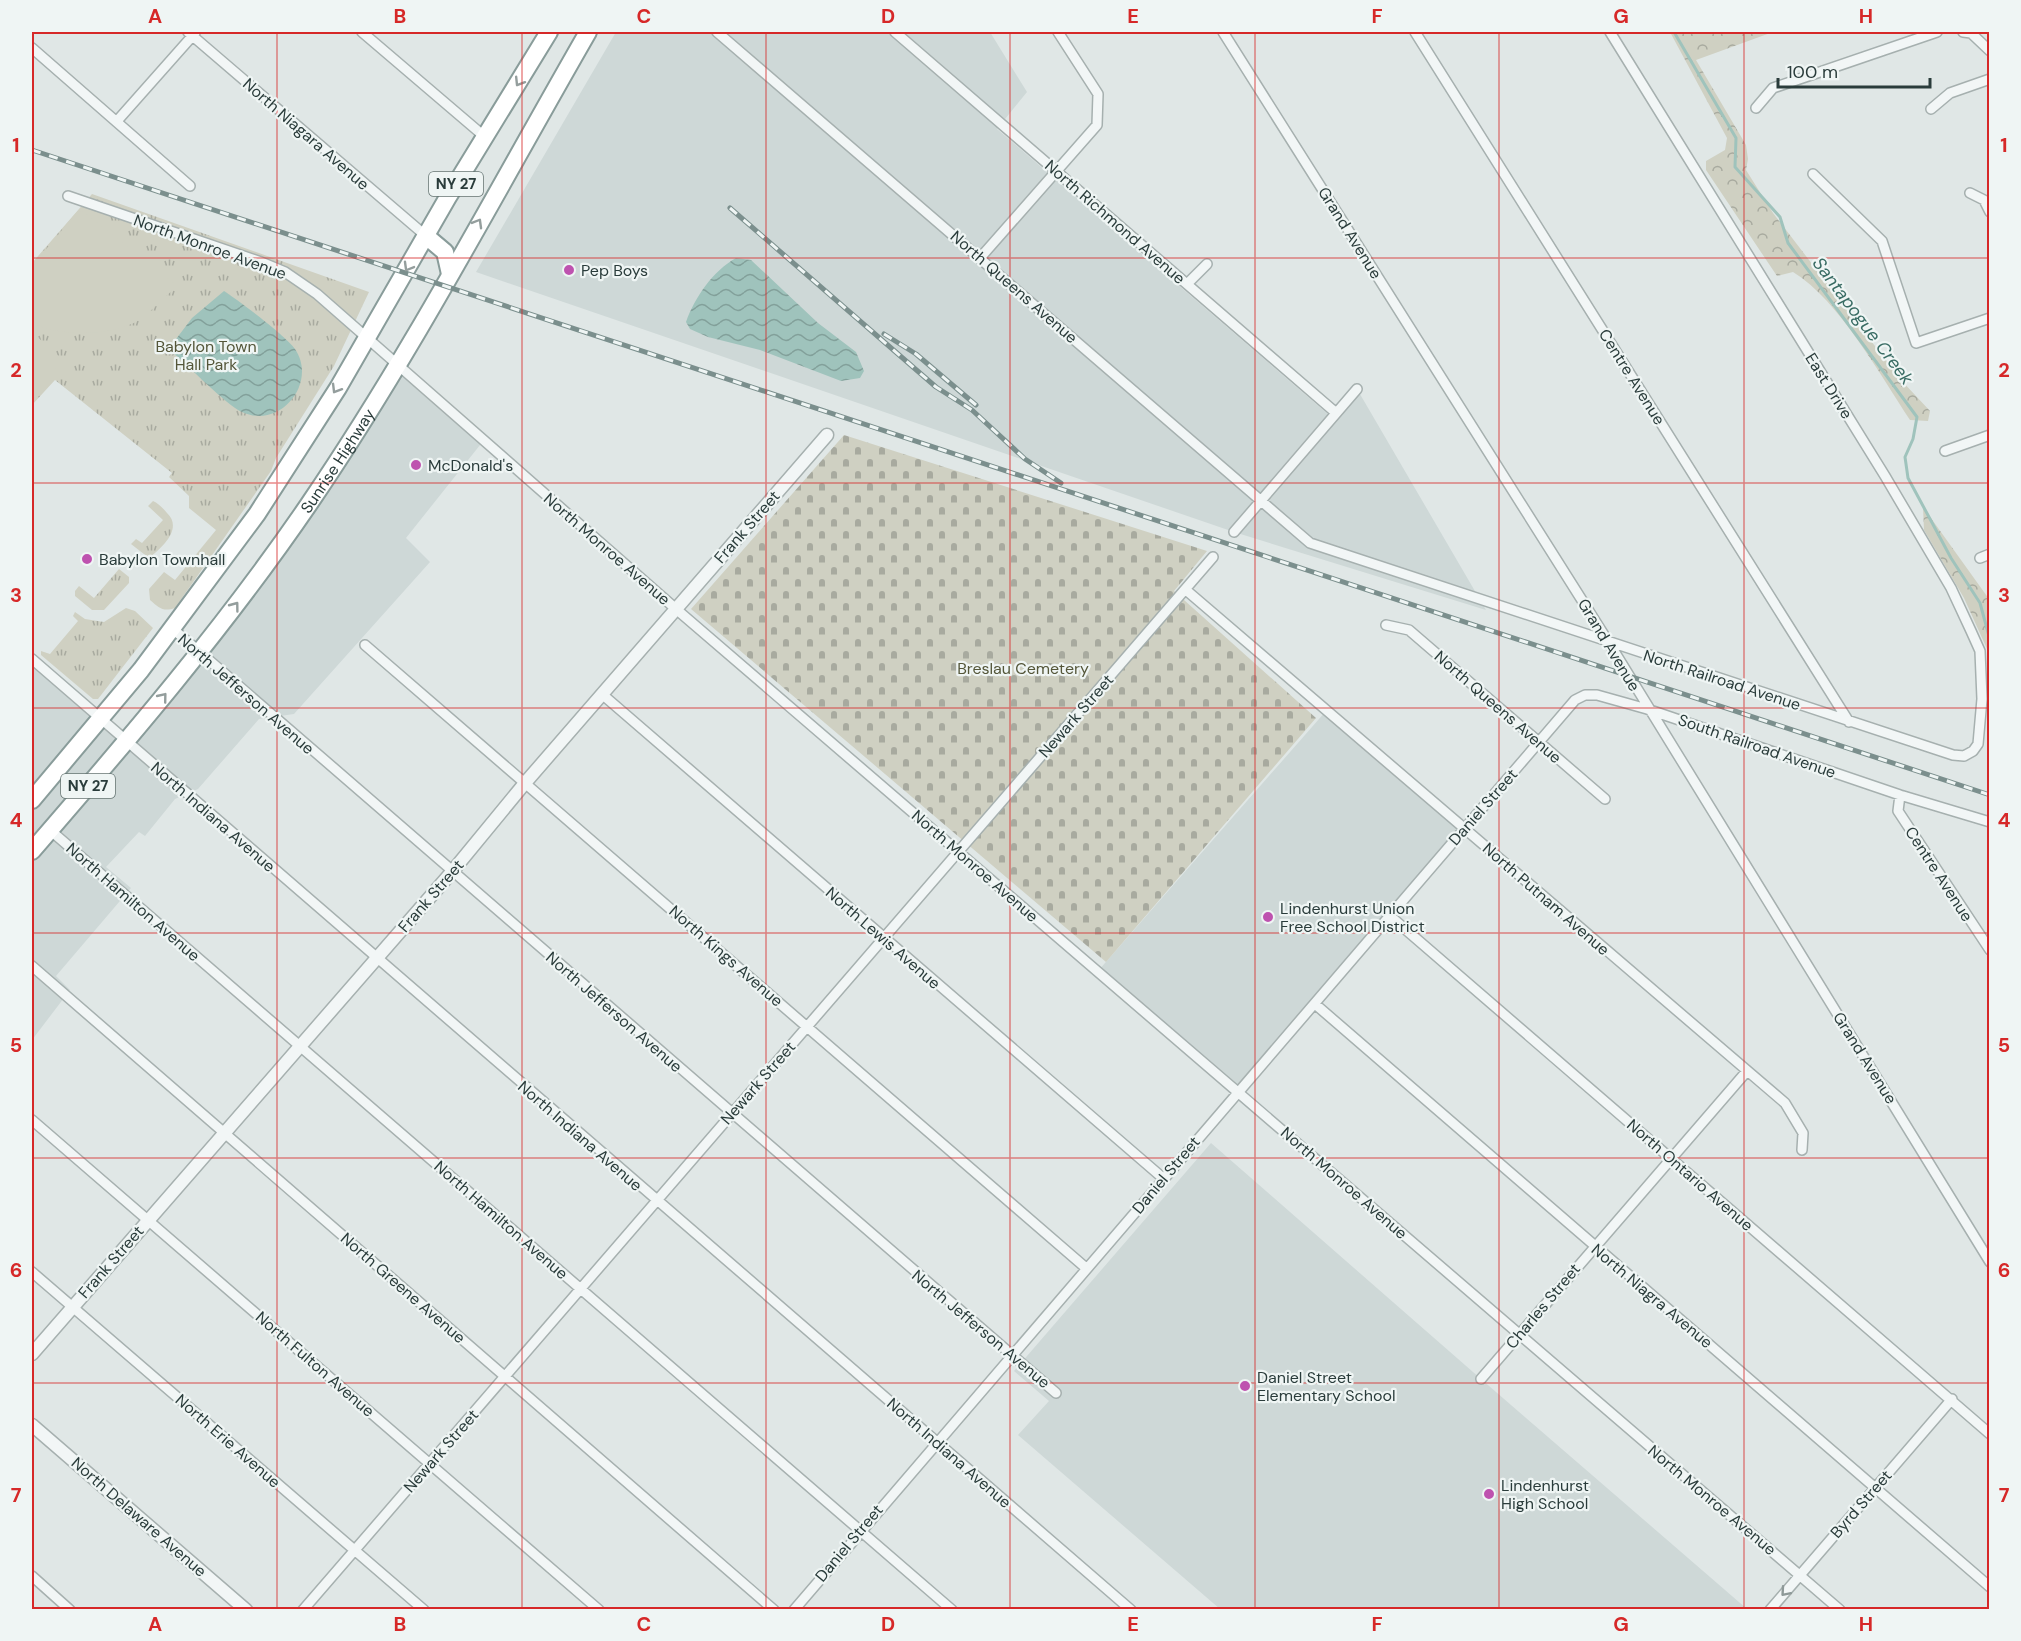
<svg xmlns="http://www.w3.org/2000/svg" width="2021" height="1641" font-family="'DM Sans',sans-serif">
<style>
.built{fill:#ced8d7}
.grass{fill:url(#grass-tufts)}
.forest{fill:url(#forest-crowns)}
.cemetery{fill:url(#cemetery-stones)}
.pitch{fill:#cfd0c2}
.water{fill:url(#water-waves)}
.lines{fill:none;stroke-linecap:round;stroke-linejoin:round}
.stream{stroke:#9fc3bc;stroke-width:3}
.minor-casing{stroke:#a6b0af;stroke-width:12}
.tertiary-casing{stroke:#a6b0af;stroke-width:15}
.trunk-casing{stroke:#899c9a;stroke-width:20}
.minor{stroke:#f2f6f6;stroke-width:9}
.tertiary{stroke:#f2f6f6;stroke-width:12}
.trunk{stroke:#fff;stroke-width:16}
.rail-casing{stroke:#7b8f8d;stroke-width:5}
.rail{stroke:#eff5f4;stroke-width:3;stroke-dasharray:9;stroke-linecap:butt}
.oneway{stroke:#949e9d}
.oneway2{stroke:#8e9998}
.grid{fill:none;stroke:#d62828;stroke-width:1.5;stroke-opacity:0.55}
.poi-dot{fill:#be52af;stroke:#eff5f4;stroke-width:2}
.labels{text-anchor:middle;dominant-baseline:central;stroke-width:4.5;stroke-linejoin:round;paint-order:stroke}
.shield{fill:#eff5f4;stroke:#657472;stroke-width:1.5}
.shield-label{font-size:15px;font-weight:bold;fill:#2a3c3b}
.street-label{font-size:16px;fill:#2a3c3b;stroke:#eff5f4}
.poi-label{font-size:16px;fill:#2a3c3b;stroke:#eff5f4;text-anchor:start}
.park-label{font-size:16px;fill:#545639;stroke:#eff5f4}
.water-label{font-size:18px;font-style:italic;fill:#396c64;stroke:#eff5f4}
.neatline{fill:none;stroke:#d62828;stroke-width:2}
.grid-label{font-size:20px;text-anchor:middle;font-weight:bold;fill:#d62828}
</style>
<defs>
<pattern id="grass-tufts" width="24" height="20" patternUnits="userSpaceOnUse" patternTransform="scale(1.5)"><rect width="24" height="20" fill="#cfd0c2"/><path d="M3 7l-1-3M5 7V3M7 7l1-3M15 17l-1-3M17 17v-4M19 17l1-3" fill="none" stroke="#a8aa9f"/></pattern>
<pattern id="forest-crowns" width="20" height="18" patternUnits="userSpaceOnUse" patternTransform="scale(1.5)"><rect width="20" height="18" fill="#cfd0c2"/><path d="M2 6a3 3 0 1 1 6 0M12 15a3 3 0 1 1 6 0" fill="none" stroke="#a8aa9f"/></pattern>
<pattern id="cemetery-stones" width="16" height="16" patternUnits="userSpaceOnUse" patternTransform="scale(1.5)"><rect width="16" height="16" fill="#cfd0c2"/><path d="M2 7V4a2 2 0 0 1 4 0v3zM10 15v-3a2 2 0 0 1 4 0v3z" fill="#a8aa9f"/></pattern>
<pattern id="water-waves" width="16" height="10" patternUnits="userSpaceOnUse" patternTransform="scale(1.5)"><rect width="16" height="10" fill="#9fc3bc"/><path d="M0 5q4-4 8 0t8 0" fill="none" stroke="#82a09a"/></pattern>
</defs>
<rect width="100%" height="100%" fill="#e0e7e6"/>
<!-- built -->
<path class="built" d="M616 32H990L1027 92 997 129 1336 421 1357 389 1486 610 1234 532 476 272Z
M397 365 484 440 406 538 430 562 294 714 259 719 198 789 175 799 145 836 139 832 106 867 131 888 56 976 70 990 32 1040V660L127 741 200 653Z
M1326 711 1464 829 1238 1091 1098 971Z
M1211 1143 1481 1379 1747 1609H1220L1018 1435 1049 1401 1014 1371Z"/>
<!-- grass -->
<path class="grass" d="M92 194 369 292 334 366 276 458 271 471 175 608C163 612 159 608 150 600L149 589 164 572 175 580 216 530 189 508V496L169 477 172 473 55 380 32 405V263Z
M153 501C158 503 163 508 167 513 183 528 163 547 149 558L131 544 136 539 142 543 163 520 148 506Z
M119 569 129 577V583L104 610H92L75 596V591L79 586 94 598Z
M126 608 135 611 153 628 98 699H93L41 655V651L50 654 78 621 73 616 75 612 85 619 104 622Z"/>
<!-- forest -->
<path class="forest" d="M1670 32H1773L1696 60 1746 145 1748 159 1746 170 1773 213 1901 380 1930 411 1928 421 1910 420C1880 375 1839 300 1793 272L1777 276 1706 170V161L1725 150 1727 138Z
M1923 507 1989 599V707L1988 651 1964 598 1924 530Z"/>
<!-- cemetery -->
<path class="cemetery" d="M844 435 1207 551 1174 591 1316 718 1106 962 691 609Z"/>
<!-- pitch -->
<path class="pitch" d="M83 211 177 286C165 297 153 310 139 320 115 336 56 338 32 322V266L77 212Z
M32 332 63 360 32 395Z"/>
<!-- water -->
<path class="water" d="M736 258 751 260 818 323 856 352 864 371 860 378 841 381 760 350 708 337 690 329 686 322C695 297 713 271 736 258Z
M224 291C238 300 286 336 295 349 318 383 280 430 242 412 225 404 189 366 172 352L170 347 192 318Z"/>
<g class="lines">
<!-- stream -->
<path class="stream" d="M1674 32 1736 138 1735 167 1780 217 1788 243 1917 417 1913 439 1905 457 1908 478 1951 558 1980 603 1990 640"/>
<!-- minor casing -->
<g class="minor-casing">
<path id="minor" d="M188 32 426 236
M362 32 485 137
M717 32 1310 543 1953 755 1964 756 1973 751 1978 744 1982 699 1980 651 1971 631 1951 588 1885 476 1610 32
M895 32 1335 412
M1223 32 1609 643 1990 1262
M1415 32 1849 722
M1963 32 1971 33 1990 51
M32 48 190 186
M1756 108 1773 88 1937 32
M1931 109 1950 93 1990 79
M117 121 195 33
M1813 174 1882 241 1916 343 1990 318
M1970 193 1984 200 1990 212
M68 196 261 262 285 272 317 294 676 609 1840 1610
M980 258 1097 125 1098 94 1058 32
M1187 284 1207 264
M1945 451 1990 435
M1234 532 1357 389
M1980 558 1990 554
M1186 590 1785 1103 1803 1133 1802 1150
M1386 625 1409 630 1605 799
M173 629 1056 1393
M365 645 1086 1268
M32 659 1131 1610
M603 695 1164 1179
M1900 795 1898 811 1990 950
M50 830 952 1610
M1390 916 1990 1434
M32 966 774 1610
M1315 1004 1990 1587
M32 1120 599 1610
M32 1272 424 1610
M1481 1379 1747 1071
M32 1576 70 1610
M303 1610 1213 557
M794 1610 1575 700 1585 695H1597L1647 709 1900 795 1990 822
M1770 1610 1952 1399"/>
</g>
<!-- tertiary casing -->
<g class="tertiary-casing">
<path id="tertiary" d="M32 1354 451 873 525 783 827 435
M32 1425 246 1610"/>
</g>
<!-- trunk casing -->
<g class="trunk-casing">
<g id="trunk">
<path d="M426 236 445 252 450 274"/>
<path d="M32 800 141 670 257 514 338 388 448 197 549 32"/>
<path id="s1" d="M32 851C129 739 225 627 309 504 412 353 497 190 588 32"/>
</g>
</g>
<!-- minor -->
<use href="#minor" class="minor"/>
<!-- tertiary -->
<use href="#tertiary" class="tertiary"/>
<!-- trunk -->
<use href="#trunk" class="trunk"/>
<!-- rail casing -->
<g class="rail-casing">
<path id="rail" d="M32 150 1990 795
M730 208 936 387 972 410 1025 459 1061 483
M884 334 916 354 976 405"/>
</g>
<!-- rail -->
<use href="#rail" class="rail"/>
</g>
<!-- one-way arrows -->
<defs><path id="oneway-chevron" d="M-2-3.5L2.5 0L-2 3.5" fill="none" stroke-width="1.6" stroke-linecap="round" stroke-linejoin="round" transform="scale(1.5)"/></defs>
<g class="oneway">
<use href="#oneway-chevron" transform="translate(519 82) rotate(122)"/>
<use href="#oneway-chevron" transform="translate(478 223) rotate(-60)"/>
<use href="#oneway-chevron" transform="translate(408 267) rotate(120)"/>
<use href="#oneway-chevron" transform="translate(336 389) rotate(121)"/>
<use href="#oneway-chevron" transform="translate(235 606) rotate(-53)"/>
<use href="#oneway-chevron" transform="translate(163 697) rotate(-51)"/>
</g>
<use class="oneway2" href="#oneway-chevron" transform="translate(1785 1592) rotate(131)"/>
<!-- grid -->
<path class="grid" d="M277 32V1610M522 32V1610M766 32V1610M1010 32V1610M1255 32V1610M1499 32V1610M1744 32V1610M32 258H1990M32 483H1990M32 708H1990M32 933H1990M32 1158H1990M32 1383H1990"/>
<!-- markers -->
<g class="poi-dot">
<circle cx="569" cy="270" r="6"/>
<circle cx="416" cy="465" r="6"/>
<circle cx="87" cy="559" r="6"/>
<circle cx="1268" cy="917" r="6"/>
<circle cx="1245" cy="1386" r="6"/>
<circle cx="1489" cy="1494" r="6"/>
</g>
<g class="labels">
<!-- shield labels -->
<g class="shield">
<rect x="429" y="172" width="54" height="24" rx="4.5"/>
<rect x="61" y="774" width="54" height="24" rx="4.5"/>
</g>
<g class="shield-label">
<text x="456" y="184">NY 27</text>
<text x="88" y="786">NY 27</text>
</g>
<!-- street labels -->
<g class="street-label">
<text transform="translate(306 134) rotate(41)">North Niagara Avenue</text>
<text transform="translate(1115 222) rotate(41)">North Richmond Avenue</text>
<text transform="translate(1350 233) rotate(58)">Grand Avenue</text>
<text transform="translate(210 247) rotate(20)">North Monroe Avenue</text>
<text transform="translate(1014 287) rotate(41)">North Queens Avenue</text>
<text transform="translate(1632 377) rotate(58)">Centre Avenue</text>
<text transform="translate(1829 386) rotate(58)">East Drive</text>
<text stroke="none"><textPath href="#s1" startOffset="496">Sunrise Highway</textPath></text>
<text transform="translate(747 527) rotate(-49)">Frank Street</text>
<text transform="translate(607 549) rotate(41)">North Monroe Avenue</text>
<text transform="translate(1609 645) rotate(59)">Grand Avenue</text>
<text transform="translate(1722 680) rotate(18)">North Railroad Avenue</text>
<text transform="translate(246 694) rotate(41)">North Jefferson Avenue</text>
<text transform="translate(1498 707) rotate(41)">North Queens Avenue</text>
<text transform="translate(1076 716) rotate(-49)">Newark Street</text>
<text transform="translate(1757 746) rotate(19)">South Railroad Avenue</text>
<text transform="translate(1483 807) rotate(-49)">Daniel Street</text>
<text transform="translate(213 817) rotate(41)">North Indiana Avenue</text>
<text transform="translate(975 866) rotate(41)">North Monroe Avenue</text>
<text transform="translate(1939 874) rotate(57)">Centre Avenue</text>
<text transform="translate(431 896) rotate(-49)">Frank Street</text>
<text transform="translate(1546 899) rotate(41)">North Putnam Avenue</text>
<text transform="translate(133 902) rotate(41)">North Hamilton Avenue</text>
<text transform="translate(883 938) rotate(41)">North Lewis Avenue</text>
<text transform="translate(726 956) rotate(41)">North Kings Avenue</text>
<text transform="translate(614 1012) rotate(41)">North Jefferson Avenue</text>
<text transform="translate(1865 1058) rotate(58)">Grand Avenue</text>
<text transform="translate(758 1083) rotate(-49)">Newark Street</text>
<text transform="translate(580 1136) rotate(41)">North Indiana Avenue</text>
<text transform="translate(1166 1175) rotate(-50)">Daniel Street</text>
<text transform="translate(1690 1175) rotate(41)">North Ontario Avenue</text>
<text transform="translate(1344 1183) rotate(41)">North Monroe Avenue</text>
<text transform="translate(501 1220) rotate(41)">North Hamilton Avenue</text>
<text transform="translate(111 1262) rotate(-49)">Frank Street</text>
<text transform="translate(403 1288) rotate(41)">North Greene Avenue</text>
<text transform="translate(1652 1296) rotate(40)">North Niagra Avenue</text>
<text transform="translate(1543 1306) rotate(-50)">Charles Street</text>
<text transform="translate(981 1329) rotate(40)">North Jefferson Avenue</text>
<text transform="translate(315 1364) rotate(41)">North Fulton Avenue</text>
<text transform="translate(228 1441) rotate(41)">North Erie Avenue</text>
<text transform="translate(441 1451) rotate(-49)">Newark Street</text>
<text transform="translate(949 1453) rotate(41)">North Indiana Avenue</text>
<text transform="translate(1712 1500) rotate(40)">North Monroe Avenue</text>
<text transform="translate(1861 1504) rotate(-49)">Byrd Street</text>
<text transform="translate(139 1517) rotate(41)">North Delaware Avenue</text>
<text transform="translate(849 1543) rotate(-50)">Daniel Street</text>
</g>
<!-- poi labels -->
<g class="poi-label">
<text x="581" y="270">Pep Boys</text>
<text x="428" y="465">McDonald's</text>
<text x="99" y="559">Babylon Townhall</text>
<text x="1280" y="908">Lindenhurst Union<tspan x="1280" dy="18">Free School District</tspan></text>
<text x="1257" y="1377">Daniel Street<tspan x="1257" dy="18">Elementary School</tspan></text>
<text x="1501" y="1485">Lindenhurst<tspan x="1501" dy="18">High School</tspan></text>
</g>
<!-- park labels -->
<g class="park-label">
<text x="206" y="346">Babylon Town<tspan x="206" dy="18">Hall Park</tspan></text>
<text x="1023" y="668">Breslau Cemetery</text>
</g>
<!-- water labels -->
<g class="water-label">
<text transform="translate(1863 321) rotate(53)">Santapogue Creek</text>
</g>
</g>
<!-- border -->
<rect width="2021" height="1641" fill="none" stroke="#eff5f4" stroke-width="66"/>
<!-- scale -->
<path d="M1778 78v9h152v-9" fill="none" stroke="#2a3c3b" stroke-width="3"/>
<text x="1787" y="78" font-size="18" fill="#2a3c3b" stroke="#eff5f4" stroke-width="4.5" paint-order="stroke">100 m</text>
<rect x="33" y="33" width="1955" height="1575" class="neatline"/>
<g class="grid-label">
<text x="155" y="23">A</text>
<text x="400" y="23">B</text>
<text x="644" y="23">C</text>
<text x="888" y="23">D</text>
<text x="1133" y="23">E</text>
<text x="1377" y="23">F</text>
<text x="1621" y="23">G</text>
<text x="1866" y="23">H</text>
<text x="16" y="152">1</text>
<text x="2004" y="152">1</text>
<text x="16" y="377">2</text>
<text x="2004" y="377">2</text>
<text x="16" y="602">3</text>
<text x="2004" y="602">3</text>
<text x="16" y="827">4</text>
<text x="2004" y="827">4</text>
<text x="16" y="1052">5</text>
<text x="2004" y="1052">5</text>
<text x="16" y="1277">6</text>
<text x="2004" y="1277">6</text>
<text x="16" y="1502">7</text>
<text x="2004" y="1502">7</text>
<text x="155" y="1631">A</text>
<text x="400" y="1631">B</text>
<text x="644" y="1631">C</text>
<text x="888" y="1631">D</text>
<text x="1133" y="1631">E</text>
<text x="1377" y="1631">F</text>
<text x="1621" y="1631">G</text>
<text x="1866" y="1631">H</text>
</g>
</svg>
